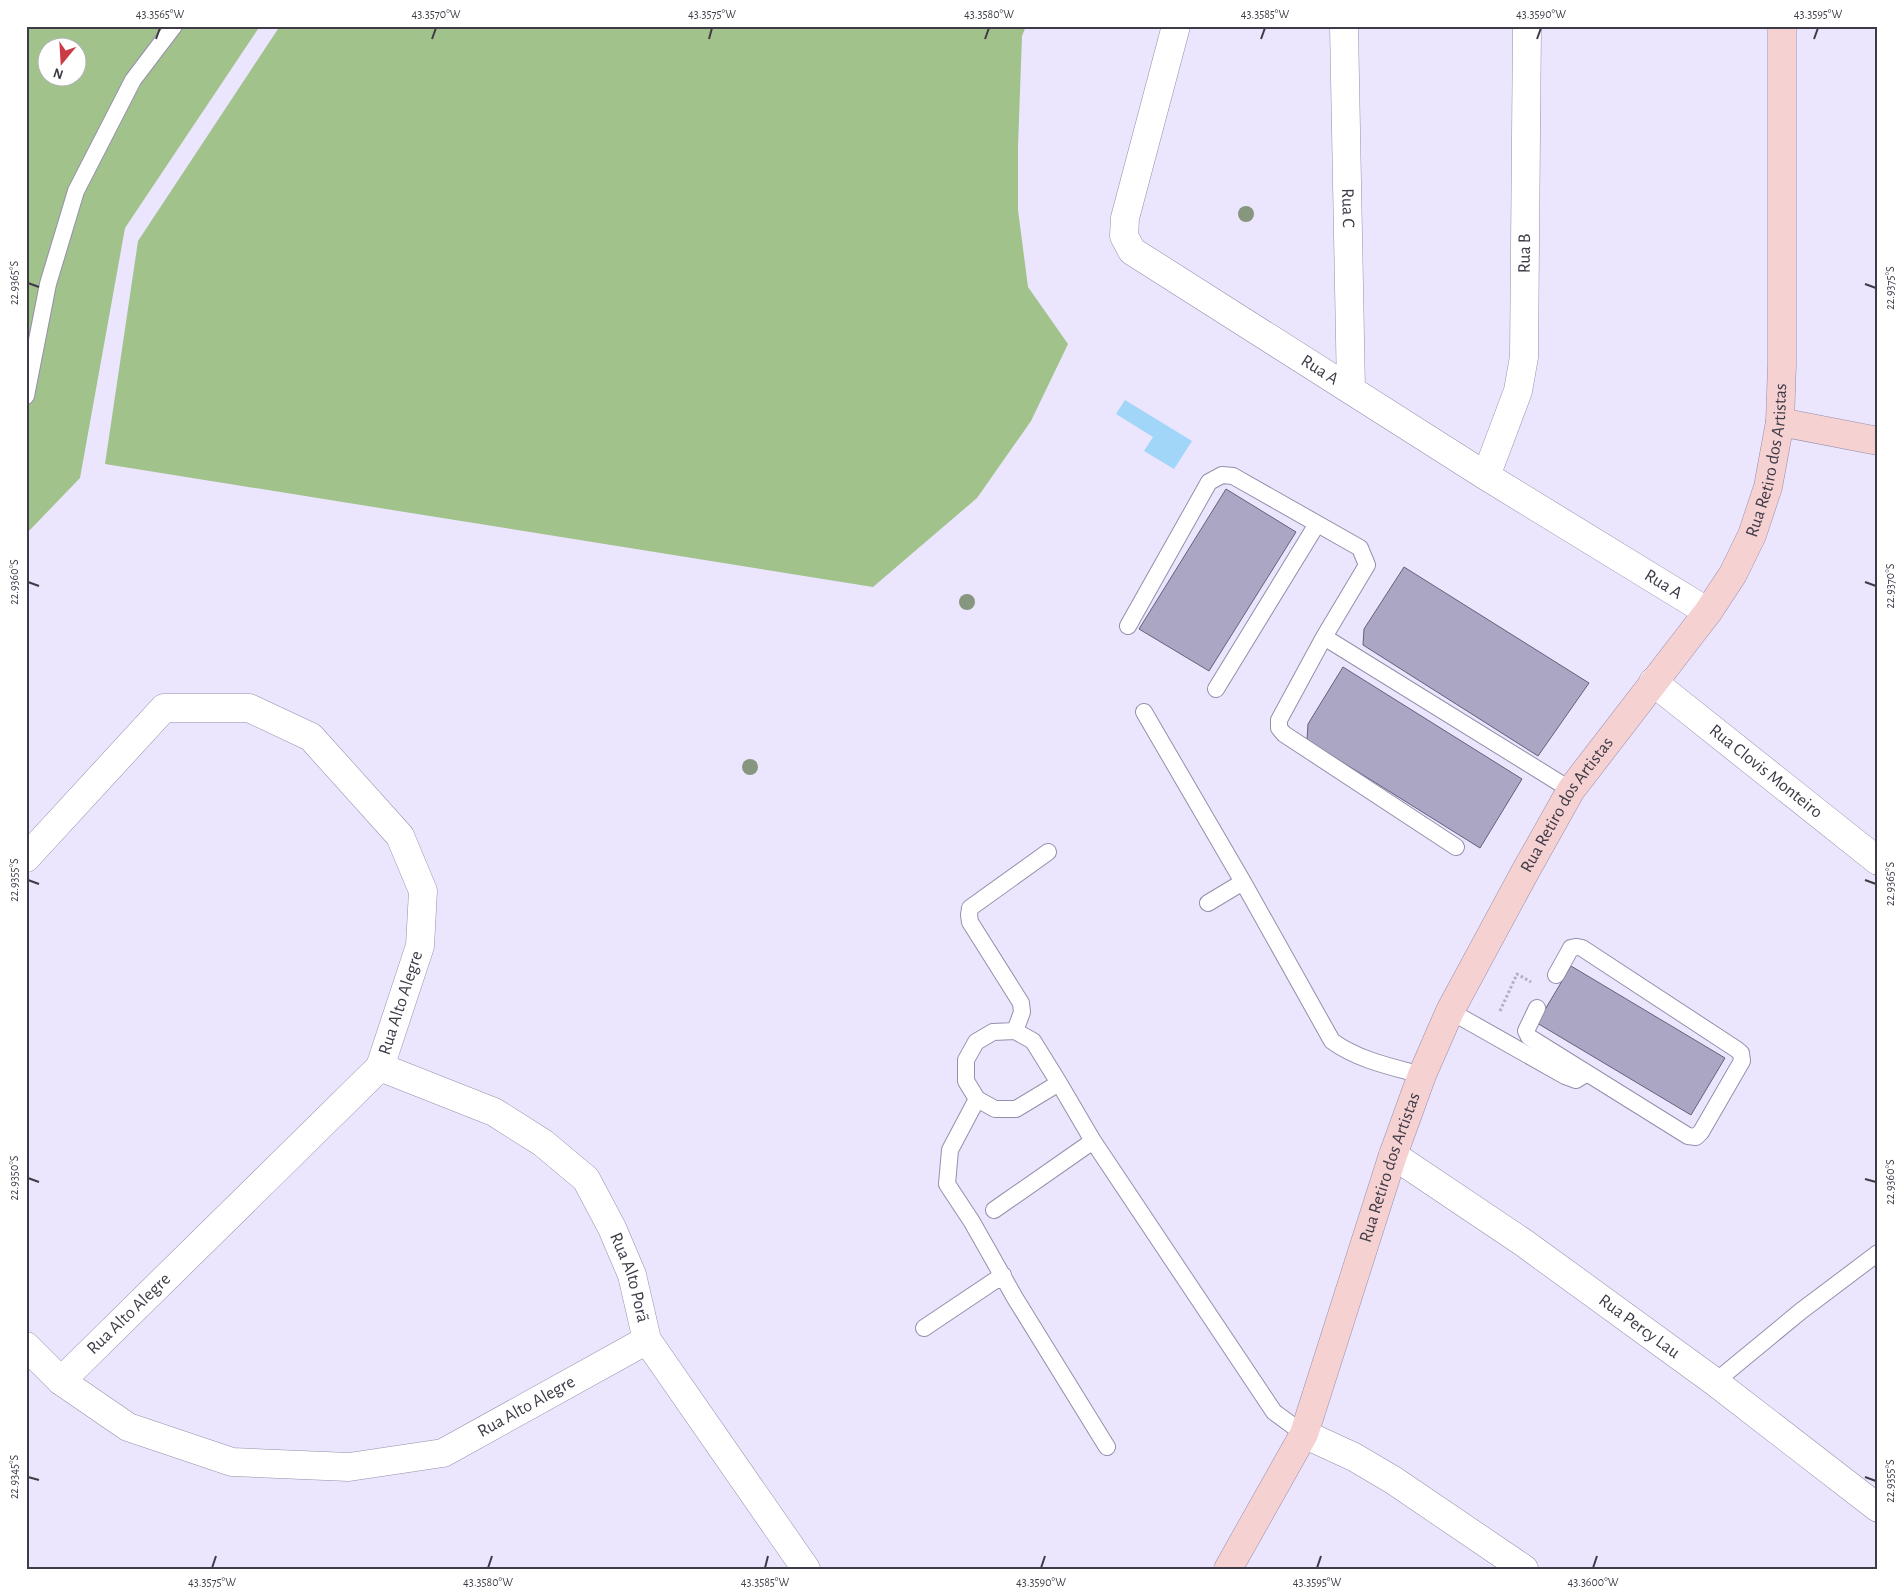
<svg xmlns="http://www.w3.org/2000/svg" width="1904" height="1595" font-family="'Alegreya Sans',sans-serif">
<style>
.green{fill:#a1c28b;fill-rule:evenodd}
.water{fill:#a1d6f9}
.building{fill:#aaa6c4;stroke:#64607c}
.lines{fill:none;stroke-linecap:round;stroke-linejoin:round}
.lane-casing{stroke:#958fab;stroke-width:18}
.street-casing{stroke:#958fab;stroke-width:29}
.secondary-casing{stroke:#958fab;stroke-width:29}
.path{stroke:#b2adc2;stroke-width:3;stroke-dasharray:2.5 2.5;stroke-linecap:butt}
.lane{stroke:#fff;stroke-width:16}
.street{stroke:#fff;stroke-width:28}
.secondary{stroke:#f6d1d2;stroke-width:28}
.tree{fill:#86967f}
.ticks{fill:none;stroke:#3e3b47;stroke-width:2}
.labels{text-anchor:middle;dominant-baseline:central;stroke-width:4;stroke-linejoin:round;paint-order:stroke}
.street-label{font-size:18px;fill:#3e3b47;stroke:#fff}
.neatline{fill:none;stroke:#3e3b47;stroke-width:2}
.ticks-label{font-size:12px;text-anchor:middle;fill:#3e3b47}
</style>
<rect width="100%" height="100%" fill="#ebe5fe"/>
<!-- green -->
<path class="green" d="M26 26H260L125 228 80 478 26 534ZM48 48H78V78H48Z
M280 26H1026L1022 36 1018 146V210L1028 287 1068 344 1031 421 977 498 873 587 105 464 138 241Z"/>
<!-- water -->
<path class="water" d="M1125 400 1192 441 1174 469 1144 451 1153 437 1116 414Z"/>
<!-- building -->
<path class="building" d="M1226 489 1296 532 1209 671 1139 629Z
M1404 567 1589 683 1538 756 1363 645 1364 629Z
M1343 667 1522 779 1480 848 1307 740 1308 724Z
M1571 966 1725 1058 1691 1115 1537 1023Z"/>
<g class="lines">
<!-- lane casing -->
<g class="lane-casing">
<path id="lane" d="M26 396 48 284 76 191 133 80 174 26
M1128 626 1209 482 1222 475 1233 476 1360 548 1367 565 1324 637
M1216 689 1317 524
M1144 712 1243 882 1332 1041C1358 1060 1392 1067 1422 1075
M1456 847 1284 734 1279 728V720L1324 637 1571 790
M1208 903 1243 882
M1537 1008 1526 1031 1529 1037 1688 1136 1696 1137 1701 1132 1742 1061 1741 1053 1736 1049 1582 948 1577 947 1571 948 1556 975
M1450 1011 1565 1076 1576 1080 1586 1074
M1015 1031 1022 1012 1021 1003 970 922 969 915 970 908 1048 852
M1059 1083 1016 1109H995L977 1099 966 1081V1060L976 1042 993 1032 1015 1031 1033 1041 1059 1083 1093 1141 1274 1412 1304 1434
M977 1099 950 1150 947 1184 972 1222 1015 1298 1107 1447
M994 1210 1093 1141
M924 1328 1003 1275
M1715 1382 1801 1311 1878 1253"/>
</g>
<!-- street casing -->
<g class="street-casing">
<g id="street">
<path id="s1" d="M1176 26 1125 218 1124 236 1132 251 1486 476 1708 612"/>
<path id="s2" d="M1344 26 1351 390"/>
<path id="s3" d="M1486 476 1518 391 1524 357 1527 26"/>
<path id="s4" d="M1653 682 1878 861"/>
<path d="M26 858 164 708H249L311 737 400 836 423 891 420 946 380 1067 61 1381"/>
<path id="s5" d="M380 1067 494 1112 543 1143 586 1179 612 1228 632 1275 647 1340 806 1569"/>
<path id="s6" d="M1393 1155 1524 1243 1715 1382 1878 1508"/>
<path id="s7" d="M26 1346 61 1381 128 1427 232 1462 349 1467 443 1453 647 1340"/>
<path d="M1304 1434 1354 1457 1393 1480 1524 1569"/>
</g>
</g>
<!-- secondary casing -->
<g class="secondary-casing">
<g id="secondary">
<path d="M1780 422 1878 441"/>
<path id="s8" d="M1228 1569 1304 1434 1393 1155 1422 1075 1450 1011 1525 872 1571 790 1708 612 1733 574 1752 535 1768 487 1780 422 1782 364V26"/>
</g>
</g>
<!-- path -->
<path class="path" d="M1500 1011 1517 974 1531 982"/>
<!-- lane -->
<use href="#lane" class="lane"/>
<!-- street -->
<use href="#street" class="street"/>
<!-- secondary -->
<use href="#secondary" class="secondary"/>
</g>
<!-- trees -->
<g class="tree">
<circle cx="1246" cy="214" r="8"/>
<circle cx="967" cy="602" r="8"/>
<circle cx="750" cy="767" r="8"/>
</g>
<!-- ticks -->
<path class="ticks" d="M156 39 160 28M432 39 436 28M709 39 712 28M985 39 989 28M1261 39 1265 28M1537 39 1541 28M1814 39 1818 28M28 283 39 287M1865 284 1876 288M28 582 39 586M1865 582 1876 586M28 880 39 884M1865 880 1876 884M28 1178 39 1182M1865 1179 1876 1182M28 1477 39 1480M1865 1477 1876 1481M212 1568 216 1556M488 1568 492 1556M765 1568 768 1556M1041 1568 1045 1556M1317 1568 1321 1556M1593 1568 1597 1556"/>
<g class="labels">
<!-- street labels -->
<g class="street-label">
<text stroke="none"><textPath href="#s2" startOffset="182">Rua C</textPath></text>
<text stroke="none"><textPath href="#s3" startOffset="229">Rua B</textPath></text>
<text stroke="none"><textPath href="#s1" startOffset="456">Rua A</textPath></text>
<text stroke="none"><textPath href="#s8" startOffset="1245">Rua Retiro dos Artistas</textPath></text>
<text stroke="none"><textPath href="#s1" startOffset="861">Rua A</textPath></text>
<text stroke="none"><textPath href="#s4" startOffset="144">Rua Clovis Monteiro</textPath></text>
<text stroke="none"><textPath href="#s8" startOffset="840">Rua Retiro dos Artistas</textPath></text>
<text transform="translate(401 1003) rotate(-72)">Rua Alto Alegre</text>
<text stroke="none"><textPath href="#s8" startOffset="435">Rua Retiro dos Artistas</textPath></text>
<text stroke="none"><textPath href="#s5" startOffset="345">Rua Alto Porã</textPath></text>
<text transform="translate(129 1314) rotate(-44)">Rua Alto Alegre</text>
<text stroke="none"><textPath href="#s6" startOffset="300">Rua Percy Lau</textPath></text>
<text stroke="none"><textPath href="#s7" startOffset="548">Rua Alto Alegre</textPath></text>
</g>
</g>
<!-- border -->
<rect width="1904" height="1595" fill="none" stroke="#ffffff" stroke-width="55"/>
<!-- north arrow -->
<g transform="translate(62 62) rotate(198)"><circle r="24" fill="#ffffff" stroke="#b2b1b5"/>
<path d="M0-4L9 19L0 12L-9 19Z" fill="#cb3b46"/>
<text y="-8" font-size="14" font-weight="bold" text-anchor="middle" fill="#3e3b47">N</text>
</g>
<rect x="28" y="28" width="1848" height="1540" class="neatline"/>
<g class="ticks-label">
<text x="160" y="18">43.3565°W</text>
<text x="436" y="18">43.3570°W</text>
<text x="712" y="18">43.3575°W</text>
<text x="989" y="18">43.3580°W</text>
<text x="1265" y="18">43.3585°W</text>
<text x="1541" y="18">43.3590°W</text>
<text x="1818" y="18">43.3595°W</text>
<text transform="translate(14 283) rotate(-90)" y="4">22.9365°S</text>
<text transform="translate(1890 288) rotate(-90)" y="4">22.9375°S</text>
<text transform="translate(14 582) rotate(-90)" y="4">22.9360°S</text>
<text transform="translate(1890 586) rotate(-90)" y="4">22.9370°S</text>
<text transform="translate(14 880) rotate(-90)" y="4">22.9355°S</text>
<text transform="translate(1890 884) rotate(-90)" y="4">22.9365°S</text>
<text transform="translate(14 1178) rotate(-90)" y="4">22.9350°S</text>
<text transform="translate(1890 1182) rotate(-90)" y="4">22.9360°S</text>
<text transform="translate(14 1477) rotate(-90)" y="4">22.9345°S</text>
<text transform="translate(1890 1481) rotate(-90)" y="4">22.9355°S</text>
<text x="212" y="1586">43.3575°W</text>
<text x="488" y="1586">43.3580°W</text>
<text x="765" y="1586">43.3585°W</text>
<text x="1041" y="1586">43.3590°W</text>
<text x="1317" y="1586">43.3595°W</text>
<text x="1593" y="1586">43.3600°W</text>
</g>
</svg>
